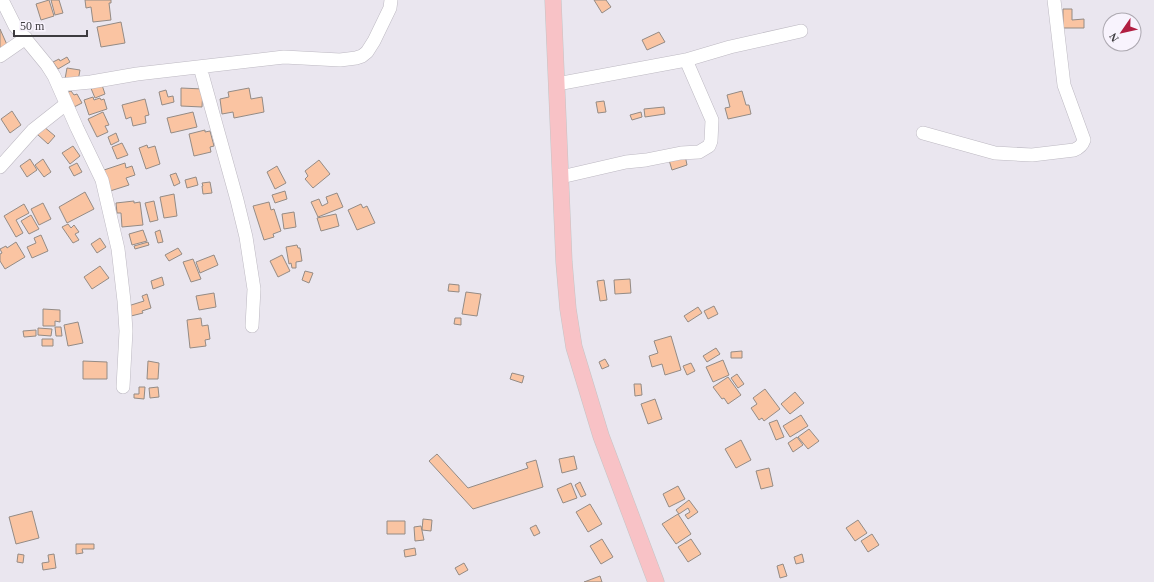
<svg xmlns="http://www.w3.org/2000/svg" width="1154" height="582" font-family="Georgia,serif">
<style>
.building{fill:#fac4a2;stroke:#948b85}
.lines{fill:none;stroke-linecap:round;stroke-linejoin:round}
.minor-casing{stroke:#bdb9c2;stroke-width:14}
.major-casing{stroke:#c5c4c5;stroke-width:17}
.minor{stroke:#fff;stroke-width:13}
.major{stroke:#f8c2c6;stroke-width:16}
</style>
<rect width="100%" height="100%" fill="#eae6ef"/>
<!-- building -->
<path class="building" d="M49 0 54 16 41 20 36 4Z
M51 0H59L63 13 55 15Z
M85 0H111V3H109L111 20 93 22 91 7 86 8Z
M594 0H606L611 7 602 13Z
M1063 9H1072V20L1084 19V28H1063Z
M121 22 125 43 101 47 97 27Z
M0 29 8 47 0 51Z
M659 32 665 42 647 50 642 40Z
M67 57 70 62 58 69 53 62 59 59 60 61Z
M67 68 80 70 78 81 65 79Z
M101 82 105 94 95 98 90 86Z
M181 88 203 89 202 107 181 106Z
M249 88 251 99 262 97 264 112 234 118 233 112 222 114 220 99 229 97 228 92Z
M166 90 168 97 173 96 174 102 162 105 159 92Z
M71 91 74 95 77 94 82 103 74 107 66 93Z
M742 91 746 105H749L751 114 728 119 725 108 730 107 727 95Z
M93 97 94 100 100 98 101 100 104 99 107 109 89 115 84 100Z
M145 99 149 115 145 116 146 123 133 126 131 117 126 119 122 105Z
M604 101 606 112 598 113 596 102Z
M664 107 665 114 645 117 644 109Z
M12 111 21 125 10 133 1 119Z
M103 112 109 125 105 126 108 132 97 137 88 119Z
M193 112 197 127 171 133 167 118Z
M641 112 642 117 632 120 630 115Z
M43 126 55 136 48 144 37 134Z
M205 130V132L210 131 214 146 210 147 211 152 194 156 189 134Z
M116 133 119 141 111 145 108 137Z
M122 143 128 155 117 159 112 147Z
M147 145 148 148 155 146 160 164 146 169 139 148Z
M73 146 80 156 70 164 62 153Z
M685 155 687 165 672 170 669 160Z
M30 159 37 170 27 177 20 166Z
M43 159 51 172 44 177 35 165Z
M319 160 330 174 313 188 305 179 308 176 305 171Z
M77 163 82 172 74 176 69 167Z
M125 163 126 168 132 166 135 175 126 178 129 185 107 192 101 171Z
M277 166 286 183 275 189 267 172Z
M176 173 180 183 174 186 170 175Z
M196 177 198 185 187 188 185 180Z
M210 182 212 193 203 194 202 186H203L202 183Z
M285 191 287 199 275 203 272 195Z
M85 192 94 209 67 223 59 207Z
M337 193 343 207 318 217 311 202 319 199 322 206 328 203 326 197Z
M174 194 177 216 164 218 160 197Z
M134 201V203L140 202 143 225 122 227 121 213H117L116 203Z
M154 201 158 220 150 222 145 203Z
M269 202 271 210 274 209 281 231 273 234 274 237 264 240 253 206Z
M43 203 51 219 39 225 31 209Z
M24 204 29 213 16 220 23 233 16 237 4 216Z
M361 204 363 208 367 206 375 223 357 230 348 210Z
M294 212 296 227 284 229 282 214Z
M336 214 339 226 321 231 317 218Z
M31 215 39 229 29 234 21 221Z
M68 224 71 228 74 225 79 232 75 234 79 240 73 243 62 227Z
M143 230 147 241 132 245 129 234Z
M160 230 163 242 158 243 155 232Z
M41 235 48 251 32 258 27 247 36 243 34 238Z
M100 238 106 247 97 253 91 244Z
M16 242 25 257 5 269 0 261V254L2 253 0 249 6 246 7 248Z
M148 242 149 245 135 249 134 246Z
M297 245 298 248H300L302 261 296 262V268H292L291 263 289 264 286 247Z
M178 248 182 254 169 261 165 255Z
M214 255 218 265 200 273 196 262Z
M282 255 290 271 278 277 270 261Z
M193 259 201 279 191 282 183 262Z
M100 266 109 278 92 289 84 277Z
M305 271 313 273 309 283 302 280Z
M162 277 164 285 153 289 151 281Z
M630 279 631 293 615 294 614 280Z
M604 280 607 300 600 301 597 281Z
M449 284 459 285V292L448 291Z
M466 292 481 294 477 316 462 314Z
M214 293 216 307 199 310 196 296Z
M147 294 151 308 142 311 143 313 131 316 128 306 144 301 142 296Z
M714 306 718 314 708 319 704 311Z
M698 307 702 313 688 322 684 316Z
M43 309 60 310V322L55 321V326H43Z
M201 318 202 326 208 325 210 339 205 340 206 346 190 348 187 320Z
M455 318H461V325L454 324Z
M78 322 83 343 68 346 64 325Z
M55 327H61L62 336H56Z
M38 328 52 329 51 336 38 335Z
M36 330V336L24 337 23 331Z
M671 336 681 370 665 375 662 364 652 367 649 356 658 353 654 341Z
M42 339H53V346H42Z
M716 348 720 354 707 362 703 356Z
M742 351V358H731V352Z
M605 359 609 366 602 369 599 362Z
M723 360 729 375 713 382 706 367Z
M83 361 107 362V379H83Z
M148 361 159 363 158 379H147Z
M691 363 695 371 687 375 683 366Z
M512 373 524 376 522 383 510 379Z
M737 374 744 384 738 388 731 378Z
M728 377 741 395 728 404 724 398 722 399 713 387Z
M634 384H641L642 395 635 396Z
M139 387H145L144 399 134 398V394H139Z
M158 387 159 397 150 398 149 388Z
M765 389 780 409 764 421 762 418 759 420 751 408 757 404 753 398Z
M795 392 804 403 790 414 781 404Z
M655 399 662 419 648 424 641 404Z
M801 415 808 426 790 437 783 426Z
M777 420 784 437 776 440 769 423Z
M809 429 819 441 808 449 798 437Z
M797 437 803 445 793 452 788 443Z
M741 440 751 460 736 468 725 449Z
M437 454 468 488 528 468 526 463 536 460 543 487 473 509 429 461Z
M574 456 577 469 562 473 559 459Z
M769 468 773 486 761 489 756 471Z
M580 482 586 495 581 497 575 485Z
M571 483 577 498 563 503 557 489Z
M678 486 685 499 669 507 663 494Z
M689 500 698 512 688 519 685 515 690 512 688 508 679 514 676 510Z
M590 504 602 524 588 532 576 512Z
M32 511 39 538 16 544 9 517Z
M678 514 691 534 676 544 662 524Z
M423 519 432 520 431 531 422 530Z
M858 520 867 533 855 541 846 528Z
M387 521H405V534H387Z
M536 525 540 533 534 536 530 528Z
M421 526 424 540 415 541 414 527Z
M872 534 879 545 868 552 861 541Z
M602 539 613 557 601 564 590 546Z
M691 539 701 554 688 562 678 547Z
M76 544H94V549H82L83 553 76 554Z
M415 548 416 555 405 557 404 550Z
M18 554 24 555 23 563 17 562Z
M54 554 56 568 43 570 42 563 49 562 48 555Z
M802 554 804 562 796 564 794 557Z
M464 563 468 570 459 575 455 568Z
M783 564 787 576 780 578 777 566Z
M600 576 602 582H584Z"/>
<g class="lines">
<!-- minor casing -->
<g class="minor-casing">
<path id="minor" d="M2 0 15 26 47 65 54 76 77 128 102 180 118 249 124 301 126 331 123 387
M0 56 26 38
M200 67 237 200 246 237 254 289 252 326
M557 84 686 60 730 47 801 31
M59 85 91 82 137 74 284 57 340 60 356 58 362 56 367 52 374 41 390 8 391 0
M923 133 995 153 1032 155 1074 150C1079 148 1082 146 1084 140L1064 85 1054 0
M0 167 33 130 66 104
M561 177 626 162 646 160 681 153 699 152 709 146 711 141 712 120 686 60"/>
</g>
<!-- major casing -->
<g class="major-casing">
<path id="major" d="M553 0 564 262 568 309 574 347 601 436 656 582"/>
</g>
<!-- minor -->
<use href="#minor" class="minor"/>
<!-- major -->
<use href="#major" class="major"/>
</g>
<!-- north arrow -->
<g transform="translate(1122 32) rotate(236)"><circle r="19" fill="#f8f3fd" stroke="#ada9b1"/>
<path d="M0-3L7 15L0 10L-7 15Z" fill="#b11e41"/>
<text y="-6" font-size="11" font-weight="bold" text-anchor="middle" fill="#3d3b3f">N</text>
</g>
<!-- scale -->
<path d="M14 30v6h73v-6" fill="none" stroke="#3d3b3f" stroke-width="2"/>
<text x="20" y="30" font-size="12" fill="#3d3b3f" stroke="#f8f3fd" stroke-width="3" paint-order="stroke">50 m</text>
</svg>
